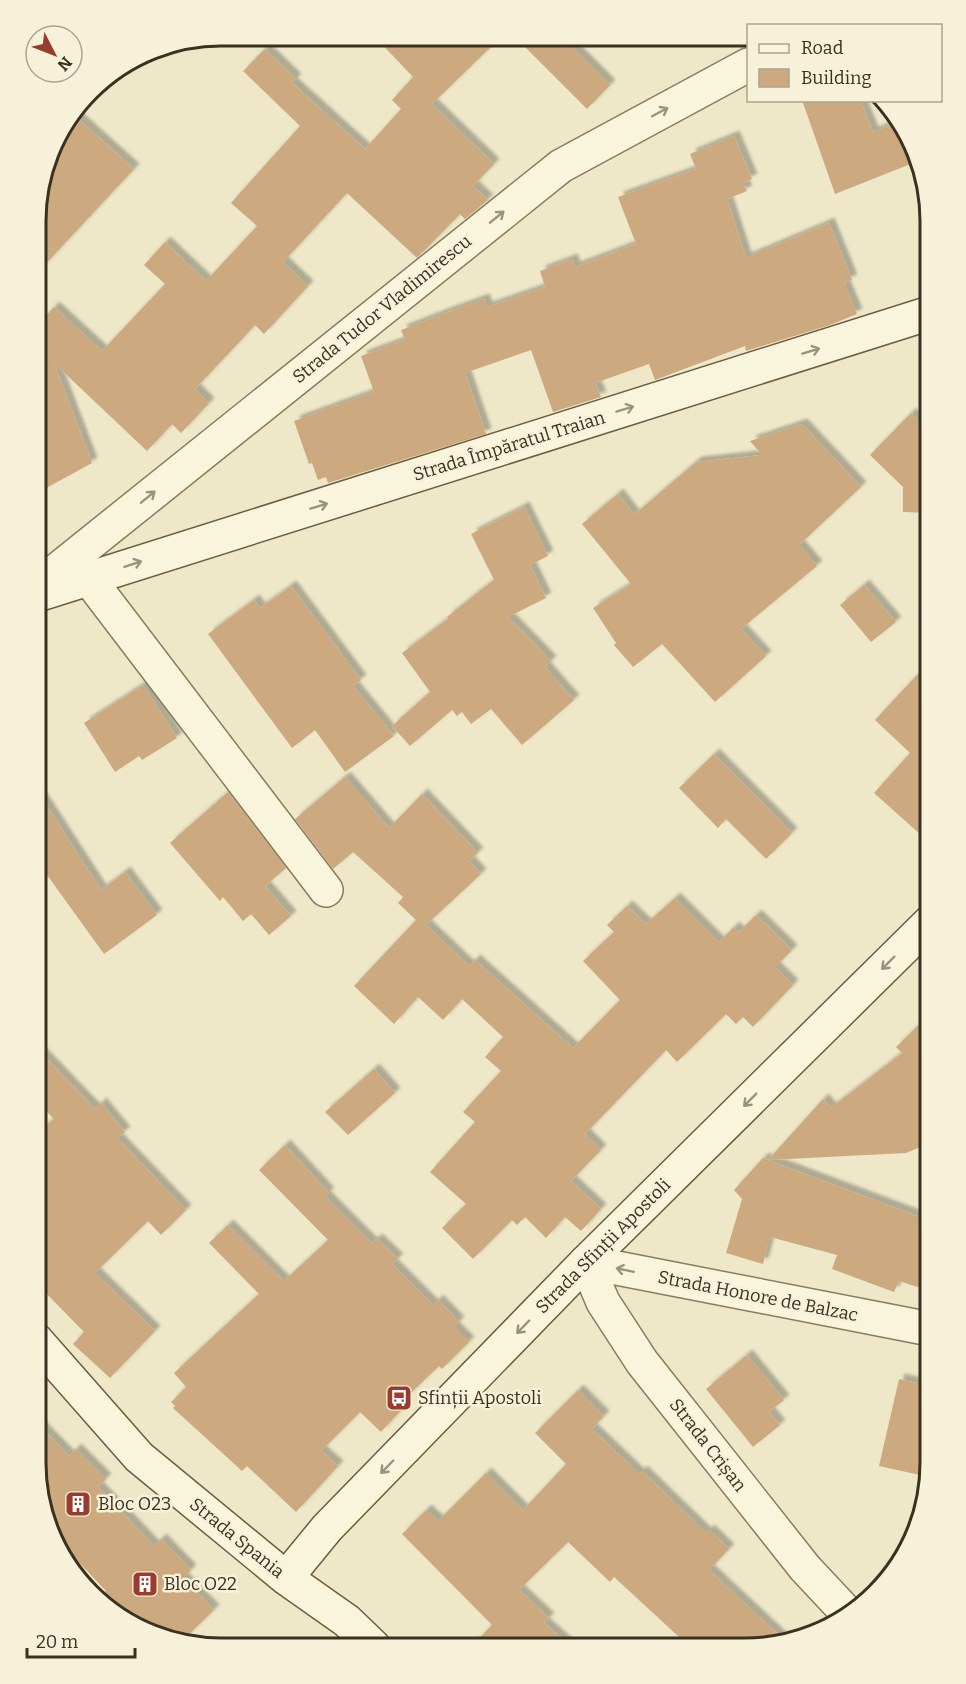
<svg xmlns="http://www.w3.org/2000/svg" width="966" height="1684" font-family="Bitter,serif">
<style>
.building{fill:#cca97f;filter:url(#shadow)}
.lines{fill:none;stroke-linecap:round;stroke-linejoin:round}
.street-casing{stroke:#8a7b5d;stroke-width:36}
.secondary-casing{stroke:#6c5c40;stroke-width:36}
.path{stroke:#8a7b5d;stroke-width:4;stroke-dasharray:4.5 3;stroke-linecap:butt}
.street{stroke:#f9f4dc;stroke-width:33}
.secondary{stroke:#f9f4dc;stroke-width:33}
.oneway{stroke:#9a927e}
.labels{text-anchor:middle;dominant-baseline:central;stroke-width:5;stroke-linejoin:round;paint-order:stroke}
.street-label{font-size:18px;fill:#3b3121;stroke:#f6f1d8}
.poi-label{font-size:18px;fill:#3b3121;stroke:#f6f1d8;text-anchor:start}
.rim{fill:none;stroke:#3b3121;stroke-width:3}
</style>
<defs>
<filter id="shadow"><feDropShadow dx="5.5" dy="-5.5" stdDeviation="1.5" flood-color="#0004"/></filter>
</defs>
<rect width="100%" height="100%" fill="#eee8c8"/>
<!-- building -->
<path class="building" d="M375 37 500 38 432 104 494 164 473 186 488 200 465 219 460 214 417 258 347 193 283 262 308 286 264 334 255 325 195 389 209 403 181 433 172 424 147 451 54 363 92 463 37 493V325L54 307 102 351 165 284 144 265 165 242 206 281 257 226 231 203 300 126 243 71 265 49 296 79 292 83 365 149 401 109 392 100 413 77Z
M516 38H563L610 85 587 109Z
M802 100H860L873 132 895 123 901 133 913 163 835 194Z
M74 115 134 169 37 273 38 197 55 139Z
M734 136 752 179 743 183 747 191 727 199 746 258 829 223 852 280 844 283 857 314 830 325 746 351 745 346 655 380 649 364 595 383 601 397 553 412 531 350 465 373 486 434 328 483 326 477 318 480 312 463 309 464 294 421 374 392 361 356 405 340 401 330 442 314 484 299 487 307 545 287 540 271 572 259 575 267 636 244 618 197 696 169 690 154Z
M911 413 930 432V513L903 512V487L870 455Z
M802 424 861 487 799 545 817 566 741 629 766 656 715 702 662 644 633 667 614 645 616 643 593 608 631 584 582 524 618 494 634 515 696 462 762 455 750 441Z
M524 507 548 556 530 565 546 598 508 617 551 661 545 667 574 700 522 745 491 709 471 724 462 712 457 716 452 710 410 746 392 726 430 692 402 653 448 619 447 617 494 580 471 534Z
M864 585 896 622 871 642 840 605Z
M291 586 361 680 353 686 394 736 345 772 315 730 292 748 208 634 254 600 260 608Z
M930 661V843L874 793 910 753 875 720Z
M143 685 177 738 142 760 139 756 115 772 84 723Z
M714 754 792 833 766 859 726 819 718 828 679 788Z
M345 777 389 828 422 794 478 853 469 861 481 874 426 925 469 966 475 960 573 1048 620 1000 583 961 614 932 607 925 627 906 646 924 675 898 719 942 734 927 739 932 756 915 792 950 775 967 793 985 753 1027 743 1017 736 1024 726 1014 677 1062 666 1050 585 1134 601 1150 571 1181 601 1209 581 1231 565 1217 546 1238 525 1217 517 1225 512 1220 473 1259 442 1228 466 1204 430 1172 475 1122 463 1112 501 1071 485 1057 503 1037 462 999 443 1020 418 997 394 1024 354 986 416 920 398 903 403 897 353 852 333 869 295 819Z
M37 791 101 890 125 872 157 915 104 954 37 861Z
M228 792 286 868 265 886 291 916 269 935 251 914 243 921 223 897 220 901 170 843Z
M930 1014V1143L906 1153 768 1160 930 1221V1291L899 1281 894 1292 832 1269 837 1255 770 1237 763 1264 726 1253 742 1199 734 1190 763 1158 768 1160 823 1099 831 1108 902 1053 896 1047Z
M37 1049 95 1109 101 1103 125 1132 117 1138 186 1210 161 1235 148 1221 95 1273 155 1331 110 1378 73 1344 84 1332 36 1283V1133L54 1119 36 1101Z
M374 1069 395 1093 348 1135 325 1112Z
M285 1145 329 1193 325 1196 372 1243 377 1239 398 1259 392 1264 433 1305 438 1300 459 1322 454 1327 469 1342 442 1369 439 1366 398 1405 402 1409 381 1432 360 1412 321 1451 338 1466 296 1512 247 1466 242 1471 173 1408 175 1406 171 1402 186 1387 174 1373 259 1294 209 1243 228 1225 284 1281 328 1240 259 1170Z
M747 1355 784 1400 769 1412 780 1425 753 1447 706 1389Z
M899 1379 930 1386 929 1477 879 1466Z
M578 1390 604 1416 592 1429 639 1474 642 1471 706 1533 709 1530 729 1549 709 1570 785 1641 745 1648H691L614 1577 610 1582 568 1542 519 1590 549 1618 544 1623 571 1647H471L492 1625 402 1534 426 1510 438 1521 486 1473 523 1510 566 1464 535 1433Z
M36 1422 69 1456 76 1449 106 1479 98 1487 154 1546 161 1539 191 1570 183 1578 214 1610 181 1642 150 1634 99 1602 98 1600 106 1591 57 1539 46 1523 36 1463Z"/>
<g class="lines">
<!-- street casing -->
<g class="street-casing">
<path id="street" d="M89 579 326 890
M37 586 561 166 748 65
M586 1262 603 1302 642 1362 805 1568 849 1615
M586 1262 930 1329"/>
</g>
<!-- secondary casing -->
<g class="secondary-casing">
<path id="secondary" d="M37 595 930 313
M36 1340 139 1457 286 1578 347 1621 374 1647
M286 1578 327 1528 586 1262 930 922"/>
</g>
<!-- path -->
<path class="path" d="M910 146 923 179"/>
<!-- street -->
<use href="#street" class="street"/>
<!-- secondary -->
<use href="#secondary" class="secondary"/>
</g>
<!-- one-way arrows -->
<defs><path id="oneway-shaft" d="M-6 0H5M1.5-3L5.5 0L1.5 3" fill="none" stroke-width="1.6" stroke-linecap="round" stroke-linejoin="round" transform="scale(1.5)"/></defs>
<g class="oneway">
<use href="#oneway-shaft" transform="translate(660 112) rotate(-28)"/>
<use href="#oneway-shaft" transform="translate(497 217) rotate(-39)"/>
<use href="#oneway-shaft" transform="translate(811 351) rotate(-17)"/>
<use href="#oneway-shaft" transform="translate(625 409) rotate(-17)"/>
<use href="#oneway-shaft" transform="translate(148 497) rotate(-39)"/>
<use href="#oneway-shaft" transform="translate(319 506) rotate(-17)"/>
<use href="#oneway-shaft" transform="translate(133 564) rotate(-18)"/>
<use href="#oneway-shaft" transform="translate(888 963) rotate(135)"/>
<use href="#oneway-shaft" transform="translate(750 1100) rotate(135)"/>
<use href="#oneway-shaft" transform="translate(625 1270) rotate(-168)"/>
<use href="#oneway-shaft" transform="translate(523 1327) rotate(134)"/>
<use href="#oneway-shaft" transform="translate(387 1467) rotate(134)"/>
</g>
<!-- icons -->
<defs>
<g id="bus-square" transform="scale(1.35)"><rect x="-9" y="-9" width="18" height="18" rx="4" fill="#993b2e" stroke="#f6f1d8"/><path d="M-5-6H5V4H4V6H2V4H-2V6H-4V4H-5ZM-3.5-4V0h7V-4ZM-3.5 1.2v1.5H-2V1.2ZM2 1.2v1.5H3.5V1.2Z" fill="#fff"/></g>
<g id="building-square" transform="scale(1.35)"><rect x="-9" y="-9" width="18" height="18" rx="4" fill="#993b2e" stroke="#f6f1d8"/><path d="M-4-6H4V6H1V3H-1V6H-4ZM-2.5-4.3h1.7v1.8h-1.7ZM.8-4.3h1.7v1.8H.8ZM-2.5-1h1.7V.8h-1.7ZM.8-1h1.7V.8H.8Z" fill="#fff"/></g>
</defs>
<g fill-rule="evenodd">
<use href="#bus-square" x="399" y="1398"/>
<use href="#building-square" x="78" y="1504"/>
<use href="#building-square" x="145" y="1584"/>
</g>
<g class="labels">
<!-- street labels -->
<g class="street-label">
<text transform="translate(382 309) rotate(-39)">Strada Tudor Vladimirescu</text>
<text transform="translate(509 446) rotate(-17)">Strada Împăratul Traian</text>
<text transform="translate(603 1246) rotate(-45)">Strada Sfinții Apostoli</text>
<text transform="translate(758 1296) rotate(11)">Strada Honore de Balzac</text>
<text transform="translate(708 1445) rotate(52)">Strada Crișan</text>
<text transform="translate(237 1538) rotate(39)">Strada Spania</text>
</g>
<!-- poi labels -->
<g class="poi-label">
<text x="418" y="1398">Sfinții Apostoli</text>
<text x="98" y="1504">Bloc O23</text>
<text x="164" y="1584">Bloc O22</text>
</g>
</g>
<!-- crop -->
<path d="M0 0H966V1684H0ZM221 46H745A175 175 0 0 1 920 221V1463A175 175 0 0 1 745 1638H221A175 175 0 0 1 46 1463V221A175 175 0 0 1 221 46Z" fill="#f6f1d8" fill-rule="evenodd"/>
<path class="rim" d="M221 46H745A175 175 0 0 1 920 221V1463A175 175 0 0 1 745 1638H221A175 175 0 0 1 46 1463V221A175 175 0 0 1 221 46Z"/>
<!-- legend -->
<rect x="747" y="24" width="195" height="78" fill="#f6f1d8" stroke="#aba48f" stroke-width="1.5"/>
<rect x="759" y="44" width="30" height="9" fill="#f9f4dc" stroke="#aba48f" stroke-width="1.5"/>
<text x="801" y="54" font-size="18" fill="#3b3121">Road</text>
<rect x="759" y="69" width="30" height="18" fill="#cca97f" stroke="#aba48f" stroke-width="1.5"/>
<text x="801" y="84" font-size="18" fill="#3b3121">Building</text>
<!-- north arrow -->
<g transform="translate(54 54) rotate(132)"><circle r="28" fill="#f6f1d8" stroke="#aba48f" stroke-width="1.5"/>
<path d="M0-4.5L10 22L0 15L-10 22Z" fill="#993b2e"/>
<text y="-9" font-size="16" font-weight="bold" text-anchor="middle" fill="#3b3121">N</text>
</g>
<!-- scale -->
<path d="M27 1648v9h108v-9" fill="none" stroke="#3b3121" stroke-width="3"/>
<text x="36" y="1648" font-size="18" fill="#3b3121" stroke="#f6f1d8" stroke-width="4.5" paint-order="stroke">20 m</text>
</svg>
